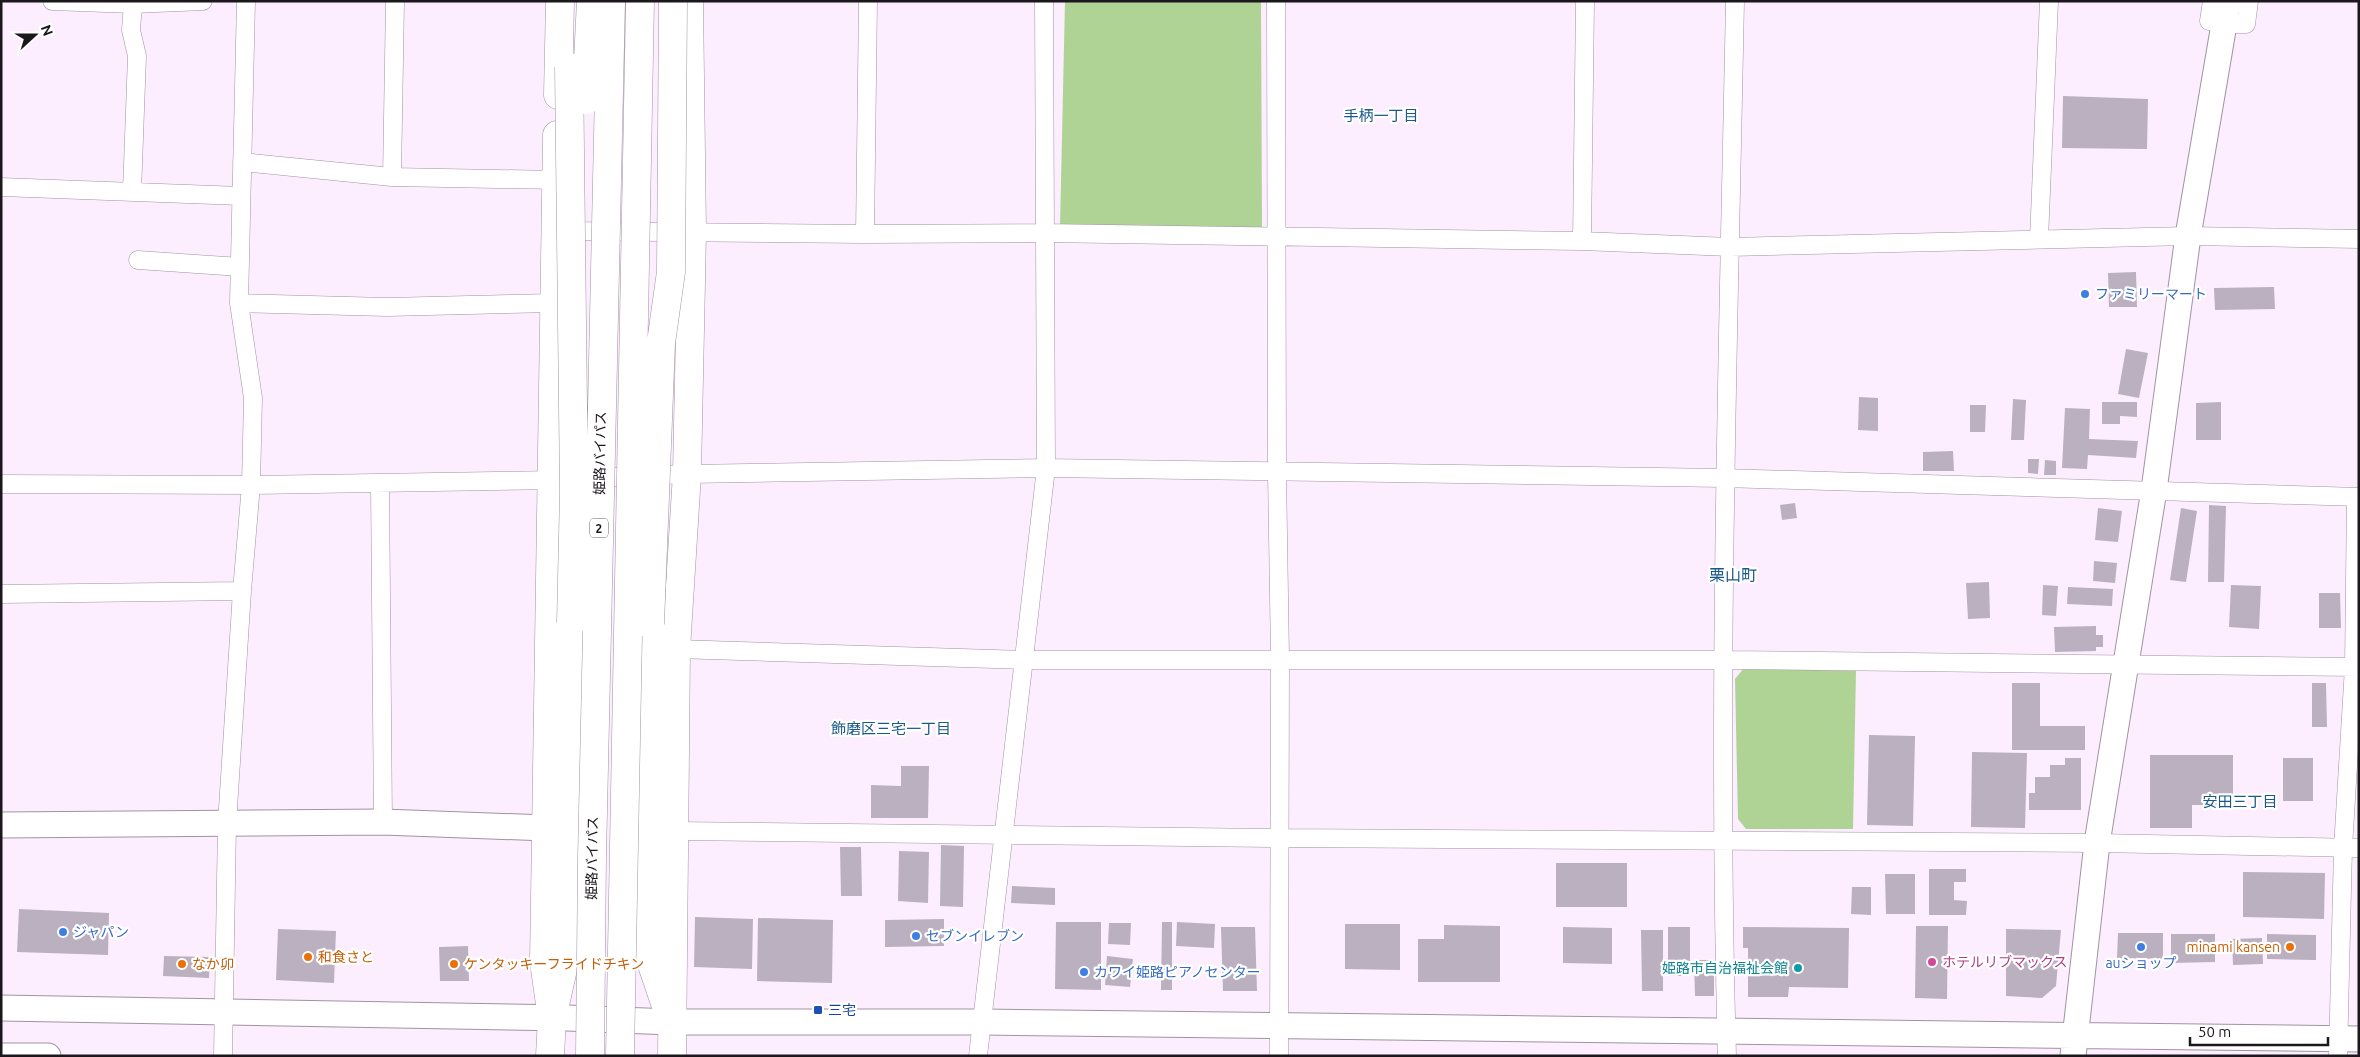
<svg xmlns="http://www.w3.org/2000/svg" width="2360" height="1057" font-family="Ubuntu,'Noto Sans JP',sans-serif">
<style>
.green{fill:#aed395}
.building{fill:#bbb0c0}
.lines{fill:none;stroke-linecap:round;stroke-linejoin:round}
.street-casing{stroke:#a093a1;stroke-width:19}
.secondary-casing{stroke:#a093a1;stroke-width:27}
.highway-casing{stroke:#a093a1;stroke-width:29}
.street{stroke:#fff;stroke-width:18}
.secondary{stroke:#fff;stroke-width:25}
.highway{stroke:#fff;stroke-width:28}
.highway-bridge-casing{stroke:#a093a1;stroke-width:29;stroke-linecap:butt}
.highway-bridge{stroke:#fff;stroke-width:28}
.shop-dot{fill:#3f7fe0;stroke:#fff;stroke-width:2}
.food-dot{fill:#e8710a;stroke:#fff;stroke-width:2}
.hotel-dot{fill:#d1479c;stroke:#fff;stroke-width:2}
.culture-dot{fill:#0f9aa8;stroke:#fff;stroke-width:2}
.transit-dot{fill:#1a4fb4;stroke:#fff;stroke-width:2}
.labels{text-anchor:middle;dominant-baseline:central;stroke-width:4.5;stroke-linejoin:round;paint-order:stroke}
.shield{fill:#fff;stroke:#605d60;stroke-width:1}
.shield-label{font-size:12px;font-weight:bold;fill:#1c171c}
.shop-label{font-size:14px;fill:#366cbe;stroke:#fff;text-anchor:start}
.street-label{font-size:14px;fill:#1c171c;stroke:#fff}
.food-label{font-size:14px;fill:#c56008;stroke:#fff;text-anchor:start}
.hotel-label{font-size:14px;fill:#b23c85;stroke:#fff;text-anchor:start}
.culture-label{font-size:14px;fill:#0d838f;stroke:#fff;text-anchor:end}
.transit-label{font-size:14px;fill:#164399;stroke:#fff;text-anchor:start}
.neighbourhood-label{font-size:15px;fill:#1b5989;stroke:#fff}
.quarter-label{font-size:16px;fill:#1b5989;stroke:#fff}
</style>
<rect width="100%" height="100%" fill="#fceefe"/>
<!-- green -->
<path class="green" d="M1065 1H1261L1262 228 1060 227Z
M1744 668 1856 671 1853 829H1746L1738 819 1735 679Z"/>
<!-- building -->
<path class="building" d="M2063 96 2148 99 2147 149 2062 148Z
M2136 272 2137 307H2109L2108 273Z
M2274 287 2275 309 2215 310 2214 288Z
M2126 349 2148 353 2139 398 2118 394Z
M1859 397 1878 398V431L1858 430Z
M2013 399 2026 400 2024 440H2011Z
M2102 402H2137V417L2120 416V424H2102Z
M2221 402V440H2196V403Z
M1970 405H1986L1985 432H1970Z
M2065 408 2090 409 2089 439 2138 441 2136 458 2088 455 2087 469 2062 468Z
M1953 451 1954 471H1923V452Z
M2028 459H2039L2038 474 2028 473Z
M2045 460 2056 461V475H2044Z
M1795 503 1797 518 1782 520 1780 505Z
M2209 505 2226 506 2224 582H2208Z
M2098 508 2122 511 2118 542 2095 540Z
M2181 508 2197 511 2186 582 2170 580Z
M2094 561 2117 563 2115 583 2093 581Z
M1989 582 1990 618 1968 619 1966 583Z
M2043 585 2058 586 2056 616 2042 615Z
M2231 585 2261 586 2259 629 2229 627Z
M2068 587 2113 589 2112 606 2067 604Z
M2319 593H2340L2341 628H2319Z
M2096 626V635H2103V647H2096V651L2055 652 2054 627Z
M2012 683H2040V726H2085V750H2012Z
M2312 683H2326L2327 727H2312Z
M1869 735 1915 736 1913 826 1867 825Z
M1972 752 2027 753 2025 828 1971 827Z
M2150 755H2233V805H2192V828H2150Z
M2065 758H2081V810H2029V793H2035V777H2050V765H2065Z
M2283 758H2313V801H2283Z
M901 766H929L928 818H871V785L901 786Z
M941 845 964 846 963 907 940 906Z
M840 847H861L862 896H841Z
M899 851 929 852 928 903 898 901Z
M1556 863H1627V907H1556Z
M1929 869H1966V882H1954V900L1967 901 1966 915H1929Z
M2243 872 2325 873 2324 919 2243 917Z
M1885 874H1915V914H1886Z
M1012 886 1055 888V905L1011 903Z
M1852 887H1871V915L1851 914Z
M19 909 109 913 108 955 17 952Z
M695 917 753 919 752 969 694 967Z
M758 918 833 920 832 983 757 981Z
M944 919V946L885 947V920Z
M1056 922H1101V990L1055 989Z
M1162 922H1172V990H1161Z
M1177 922 1215 924 1214 948 1176 946Z
M1109 923H1131L1130 945 1108 944Z
M1345 924H1400V970L1345 969Z
M1444 925 1500 926V982H1418V939H1444Z
M1916 926H1948L1947 999 1915 998Z
M1221 927H1255L1257 991H1223Z
M1563 927 1612 928V964L1563 963Z
M1668 927H1690V976H1668Z
M1743 927 1849 928 1848 988 1789 987 1788 997H1748V948H1743Z
M278 929 336 931 334 983 276 980Z
M2006 929 2061 930 2056 986 2042 998 2006 996Z
M1641 930H1663V991H1642Z
M2118 933H2163V959L2117 958Z
M2171 934H2215V962L2171 963Z
M2267 934 2316 935V960L2267 959Z
M2262 938 2263 964 2233 965 2232 939Z
M468 946 469 981H440L439 947Z
M164 956 210 957 209 978 163 976Z
M1107 956 1133 959 1130 987 1105 985Z
M1694 960H1714V996H1695Z"/>
<g class="lines">
<!-- street casing -->
<g class="street-casing">
<path id="street" d="M52 1 133 4 203 1
M1276 1 1277 472 1280 658 1279 1056
M2212 1 2209 21 2225 24H2246L2249 1
M242 162 392 177 556 180
M392 177 395 1
M1 187 241 196
M132 192 137 56 131 30 133 4
M561 231 865 234 1044 233 1582 241 1730 247 2188 236 2359 239
M865 234 868 1
M2039 239 2049 1
M1582 241 1585 1
M138 260 240 267
M239 303 387 307 553 303
M590 478 687 474 1046 468 1724 478 2359 497
M1 484 251 485 561 480
M380 484 383 822
M1 594 242 591
M676 649 1024 660H1725L2359 667
M674 831 1280 838 2097 843 2359 848
M223 1056 227 824 242 591 251 485 253 398 239 303 246 1
M978 1056 1046 468 1044 1
M1727 1056C1717 704 1728 353 1735 1
M2338 1056 2343 848 2354 667 2356 497"/>
</g>
<!-- secondary casing -->
<g class="secondary-casing">
<path id="secondary" d="M1 825 383 822 546 828
M1 1008 567 1018 672 1022H983L2359 1039
M1 1056H48
M2073 1056 2097 843 2154 490 2188 236 2228 1"/>
</g>
<!-- highway casing -->
<g class="highway-casing">
<path id="highway" d="M558 95 560 1
M650 624 649 956 665 1003
M552 1018 544 962 557 135
M550 1056 552 1018 565 960 571 623
M672 1056 676 649 687 474 692 233 689 1"/>
</g>
<!-- street -->
<use href="#street" class="street"/>
<!-- secondary -->
<use href="#secondary" class="secondary"/>
<!-- highway -->
<use href="#highway" class="highway"/>
<!-- highway-bridge casing -->
<g class="highway-bridge-casing">
<path id="highway-bridge" d="M569 67 574 492 571 623
M586 100 591 1
M650 624 661 343 671 272 673 1
M590 1056 592 857 611 1
M620 1056 640 1"/>
</g>
<!-- highway-bridge -->
<use href="#highway-bridge" class="highway-bridge"/>
</g>
<!-- markers -->
<g class="shop-dot">
<circle cx="2085" cy="294" r="5"/>
<circle cx="63" cy="932" r="5"/>
<circle cx="916" cy="936" r="5"/>
<circle cx="2141" cy="947" r="5"/>
<circle cx="1084" cy="972" r="5"/>
</g>
<g class="food-dot">
<circle cx="2290" cy="947" r="5"/>
<circle cx="308" cy="957" r="5"/>
<circle cx="182" cy="964" r="5"/>
<circle cx="454" cy="964" r="5"/>
</g>
<circle class="hotel-dot" cx="1932" cy="962" r="5"/>
<circle class="culture-dot" cx="1798" cy="968" r="5"/>
<rect class="transit-dot" x="813" y="1005" width="10" height="10" rx="2.5"/>
<g class="labels">
<!-- shield labels -->
<rect class="shield" x="590" y="518.5" width="18" height="19" rx="4"/>
<g class="shield-label">
<text x="599" y="528">2</text>
</g>
<!-- shop labels -->
<g class="shop-label">
<text x="2095" y="294">ファミリーマート</text>
<text x="73" y="932">ジャパン</text>
<text x="926" y="936">セブンイレブン</text>
<text x="2141" y="963" text-anchor="middle">auショップ</text>
<text x="1094" y="972">カワイ姫路ピアノセンター</text>
</g>
<!-- street labels -->
<g class="street-label">
<text transform="translate(600 453) rotate(-89)">姫路バイパス</text>
<text transform="translate(592 858) rotate(-89)">姫路バイパス</text>
</g>
<!-- food labels -->
<g class="food-label">
<text x="2280" y="947" text-anchor="end">minami kansen</text>
<text x="318" y="957">和食さと</text>
<text x="192" y="964">なか卯</text>
<text x="464" y="964">ケンタッキーフライドチキン</text>
</g>
<!-- hotel labels -->
<g class="hotel-label">
<text x="1942" y="962">ホテルリブマックス</text>
</g>
<!-- culture labels -->
<g class="culture-label">
<text x="1788" y="968">姫路市自治福祉会館</text>
</g>
<!-- transit labels -->
<g class="transit-label">
<text x="828" y="1010">三宅</text>
</g>
<!-- neighbourhood labels -->
<g class="neighbourhood-label">
<text x="1381" y="115">手柄一丁目</text>
<text x="891" y="728">飾磨区三宅一丁目</text>
<text x="2240" y="801">安田三丁目</text>
</g>
<!-- quarter labels -->
<g class="quarter-label">
<text x="1733" y="575">栗山町</text>
</g>
</g>
<!-- border -->
<rect width="2360" height="1057" fill="none" stroke="#1c171c" stroke-width="5"/>
<!-- north arrow -->
<g transform="translate(35 35) rotate(69)" stroke="#ffffff" stroke-width="4" paint-order="stroke">
<path d="M0-4L9 19L0 12L-9 19Z" fill="#1c171c"/>
<text y="-8" font-size="14" font-weight="bold" text-anchor="middle" fill="#1c171c">N</text>
</g>
<!-- scale -->
<path d="M2190 1037v8h138v-8" fill="none" stroke="#1c171c" stroke-width="2.5"/>
<text x="2198" y="1037" font-size="15" fill="#1c171c" stroke="#ffffff" stroke-width="4" paint-order="stroke">50 m</text>
</svg>
